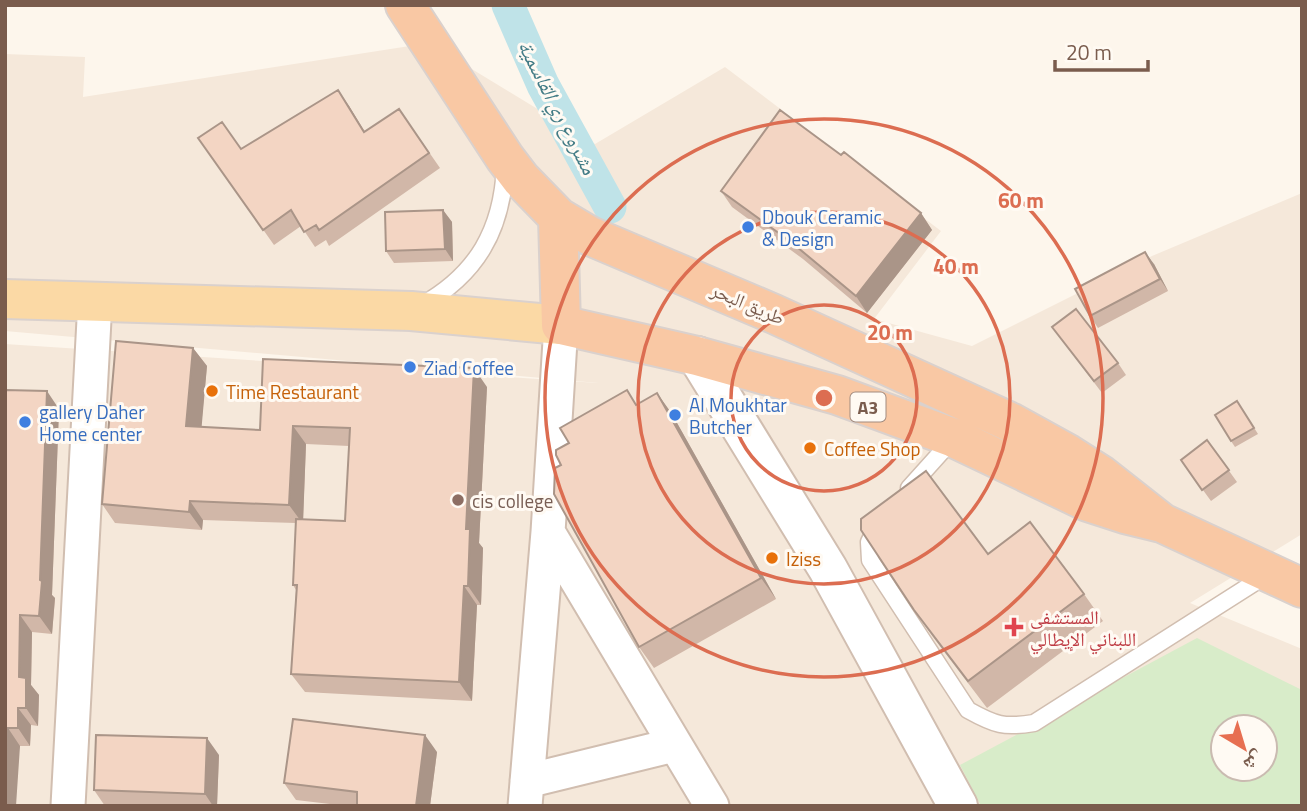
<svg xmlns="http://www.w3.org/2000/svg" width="1307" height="811" font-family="'Titillium Web','Noto Naskh Arabic',sans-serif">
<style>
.residential{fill:#f5e8da;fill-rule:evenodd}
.green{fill:#d8ecc9;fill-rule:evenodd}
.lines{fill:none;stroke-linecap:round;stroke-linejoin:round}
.canal{stroke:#bfe3e8;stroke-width:33}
.service-casing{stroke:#d1beb0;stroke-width:19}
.minor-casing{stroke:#d1beb0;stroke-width:37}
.tertiary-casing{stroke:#d1beb0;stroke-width:42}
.primary-casing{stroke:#dad1cd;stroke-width:42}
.trunk-casing{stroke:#dad1cd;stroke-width:42}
.service{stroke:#fff;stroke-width:16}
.minor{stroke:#fff;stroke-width:33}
.tertiary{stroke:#fff;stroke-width:38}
.primary{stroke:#fbd9a5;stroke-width:38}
.trunk{stroke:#f9c8a4;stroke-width:38}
.wall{fill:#d1b7a8;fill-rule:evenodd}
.shaded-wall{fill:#aa9588}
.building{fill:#f3d5c3;stroke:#aa9588;stroke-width:2}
.ring{fill:none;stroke:#dc6d51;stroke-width:3.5}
.shop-dot{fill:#3f7fe0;stroke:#fffaf3;stroke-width:2.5}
.food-dot{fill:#e8710a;stroke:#fffaf3;stroke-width:2.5}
.education-dot{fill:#8d6e63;stroke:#fffaf3;stroke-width:2.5}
.health-dot{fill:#e0444e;stroke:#fffaf3;stroke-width:2.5}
.labels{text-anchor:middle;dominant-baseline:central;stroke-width:6;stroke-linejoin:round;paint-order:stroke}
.shield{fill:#fffaf3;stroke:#a28b7f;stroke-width:2}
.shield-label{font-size:18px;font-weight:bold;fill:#7a5c4d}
.shop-label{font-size:19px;fill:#366cbe;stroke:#fffaf3;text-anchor:start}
.street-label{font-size:19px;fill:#7a5c4d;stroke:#fffaf3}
.food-label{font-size:19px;fill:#c56008;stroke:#fffaf3;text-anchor:start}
.education-label{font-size:19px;fill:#785e54;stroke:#fffaf3;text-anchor:start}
.health-label{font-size:19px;fill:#be3a42;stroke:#fffaf3;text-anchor:start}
.water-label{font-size:21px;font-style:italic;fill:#437c86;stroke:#fffaf3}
.centre{fill:#dc6d51;stroke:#fffaf3;stroke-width:3.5}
.ring-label{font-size:21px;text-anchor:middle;font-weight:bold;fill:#dc6d51;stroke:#fffaf3;stroke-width:6;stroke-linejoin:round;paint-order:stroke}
</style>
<rect width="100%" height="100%" fill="#fdf6ec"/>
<!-- residential -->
<path class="residential" d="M429 43 595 144 725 67 941 231 874 319 972 346 1152 256 1302 193V534L1190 603 1302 649V806H5V344L598 383 5 331V54L85 57 83 97ZM1223 727H1265V769H1223Z"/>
<!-- green -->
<path class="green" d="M1197 638 1302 690V806H981L960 765ZM1223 727H1265V769H1223Z"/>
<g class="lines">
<!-- canal -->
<path class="canal" d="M508 5 543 85 610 207"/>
<!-- service casing -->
<g class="service-casing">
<path id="service" d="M422 305C477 274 502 230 505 167
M909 488 954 438
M878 524 869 542 870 560 968 710C995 725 1004 728 1034 723L1268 574"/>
</g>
<!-- minor casing -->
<g class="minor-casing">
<path id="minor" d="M548 532 712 806
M527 781 674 745
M68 806 95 301
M525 806 548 532 561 325"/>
</g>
<!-- tertiary casing -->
<g class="tertiary-casing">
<path id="tertiary" d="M697 356 828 569 958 806"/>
</g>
<!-- primary casing -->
<g class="primary-casing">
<path id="primary" d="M5 299 411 311 561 325"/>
</g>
<!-- trunk casing -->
<g class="trunk-casing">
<path id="trunk" d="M405 5 505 158 521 179 558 217 590 236 774 314 1010 422 1068 454 1101 475 1162 523
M558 217 561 325 697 356 837 395 954 438 1088 502 1125 514 1162 523 1302 588"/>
</g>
<!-- service -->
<use href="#service" class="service"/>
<!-- minor -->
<use href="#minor" class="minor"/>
<!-- tertiary -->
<use href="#tertiary" class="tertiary"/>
<!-- primary -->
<use href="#primary" class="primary"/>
<!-- trunk -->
<use href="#trunk" class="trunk"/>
</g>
<!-- wall -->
<path class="wall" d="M349 106 365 132 399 109 440 168 329 246 326 240 315 247 301 226 274 245 198 138 241 149Z
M721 191 921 213 932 230 867 313 803 259 732 207Z
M443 210 452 222 453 261 394 263 386 251Z
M1154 264 1168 291 1098 328 1090 316Z
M1052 327 1118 363 1126 375 1102 393Z
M193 348 207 366 201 427 260 430 487 387 479 543 483 548 481 605H477L472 701 305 692 291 674 296 590 293 585 296 523 203 520 202 530 115 523 102 504ZM306 444 349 446 345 521 303 519Z
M5 390 59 409 52 595 55 598 52 634 32 632 31 685 39 695 38 726 31 725 30 746H20L5 806Z
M657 393 672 414 776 599 654 668 639 647 561 465 569 443Z
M1237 401 1258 434 1235 447 1231 441Z
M1207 440 1237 482 1211 501 1181 460Z
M988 554 1084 594 1103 621 987 708 933 637 914 610Z
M437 752 430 806H347L296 800 284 783Z
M219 755 217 806H105L94 790Z"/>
<!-- shaded-wall -->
<path class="shaded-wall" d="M338 90 349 106 374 148 364 132Z
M443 210 452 222 453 261 445 249Z
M921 213 932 230 867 313 856 296Z
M1145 252 1154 264 1168 291 1160 279Z
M193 348 207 366 200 445 186 426Z
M474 368 487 387 479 543 483 548 481 605 468 586 466 529Z
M47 391 59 409 52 595 55 598 52 634 39 616 40 580Z
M657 393 672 414 776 599 761 578Z
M293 426 306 444 303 524 289 505Z
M190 501 203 520 202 530 189 512Z
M464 586 477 605 472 701 459 682Z
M20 615 32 632 31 685 39 695 38 726 26 708 19 677Z
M18 708 31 725 30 746 18 728Z
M8 728 20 746 16 806H5V767Z
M425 735 437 752 430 806H416Z
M207 738 219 755 217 806H213L205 794Z"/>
<!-- building -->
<path class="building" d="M338 90 364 132 399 109 429 153 319 230 316 225 304 232 291 210 263 230 198 138 222 122 241 149Z
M780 110 841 155 844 152 921 213 856 296 791 242 721 191Z
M443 210 445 249 386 251 385 212Z
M1145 252 1160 279 1090 316 1075 289Z
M1076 309 1118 363 1094 381 1052 327Z
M116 341 193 348 186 426 260 430 263 359 474 368 466 529H470L468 586H464L459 682 291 674 297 585H293L296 519 345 521 350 428 293 426 289 505 190 501 189 512 102 504Z
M5 390 47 391 40 580 42 581 39 616 20 615 19 677 26 678V708H18V728H8L5 767Z
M627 390 636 405 657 393 761 578 639 647 554 494 555 468 561 465 556 455V450L569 443 560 428Z
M1237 401 1254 428 1231 441 1215 415Z
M1207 440 1229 470 1202 490 1181 460Z
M926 471 988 554 1030 522 1084 594 968 681 914 610 861 530V519Z
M293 719 425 735 416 806H357V792L284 783Z
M96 735 207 738 205 794 94 790Z"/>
<!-- distance rings -->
<g class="ring">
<circle cx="824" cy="398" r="93"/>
<circle cx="824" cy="398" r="186"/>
<circle cx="824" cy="398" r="279"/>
</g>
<!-- markers -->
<g class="shop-dot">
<circle cx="748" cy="227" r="7"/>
<circle cx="410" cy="367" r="7"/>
<circle cx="675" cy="415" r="7"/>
<circle cx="25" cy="422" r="7"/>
</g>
<g class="food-dot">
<circle cx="212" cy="391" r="7"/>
<circle cx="810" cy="448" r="7"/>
<circle cx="772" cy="558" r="7"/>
</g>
<circle class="education-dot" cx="458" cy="500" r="7"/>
<path class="health-dot" d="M1010.5 616.5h7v7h7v7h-7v7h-7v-7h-7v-7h7z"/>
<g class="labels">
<!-- shield labels -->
<rect class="shield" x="850.5" y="392.5" width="35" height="29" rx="5"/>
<g class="shield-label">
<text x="868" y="407">A3</text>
</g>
<!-- shop labels -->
<g class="shop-label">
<text x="762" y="216">Dbouk Ceramic<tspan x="762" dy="22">&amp; Design</tspan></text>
<text x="424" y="367">Ziad Coffee</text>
<text x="689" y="404">Al Moukhtar<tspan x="689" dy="22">Butcher</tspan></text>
<text x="39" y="411">gallery Daher<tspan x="39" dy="22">Home center</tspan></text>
</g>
<!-- street labels -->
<g class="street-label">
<text transform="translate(748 303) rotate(23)">طريق البحر</text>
</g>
<!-- food labels -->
<g class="food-label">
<text x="226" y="391">Time Restaurant</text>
<text x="824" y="448">Coffee Shop</text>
<text x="786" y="558">Iziss</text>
</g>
<!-- education labels -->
<g class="education-label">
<text x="472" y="500">cis college</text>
</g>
<!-- health labels -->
<g class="health-label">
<text x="1030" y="616">المستشفى<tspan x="1030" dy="22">اللبناني الإيطالي</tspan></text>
</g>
<!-- water labels -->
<g class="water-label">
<text transform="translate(558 107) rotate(63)">مشروع ري القاسمية</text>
</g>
</g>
<circle cx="824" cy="398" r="10" class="centre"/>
<g class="ring-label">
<text x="1021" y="208">60 m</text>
<text x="956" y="274">40 m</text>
<text x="890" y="340">20 m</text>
</g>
<!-- border -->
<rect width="1307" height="811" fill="none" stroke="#7a5c4d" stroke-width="14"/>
<!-- north arrow -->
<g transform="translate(1244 748) rotate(142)"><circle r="33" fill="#fffaf3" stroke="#cabbb1" stroke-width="2"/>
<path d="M0-5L12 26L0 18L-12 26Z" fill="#e76f51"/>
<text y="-10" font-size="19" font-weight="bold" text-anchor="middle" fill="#7a5c4d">ش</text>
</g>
<!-- scale -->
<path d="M1055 60v10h93v-10" fill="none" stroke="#7a5c4d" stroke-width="3.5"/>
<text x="1066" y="60" font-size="21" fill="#7a5c4d" stroke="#fffaf3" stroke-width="5" paint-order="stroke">20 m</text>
</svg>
